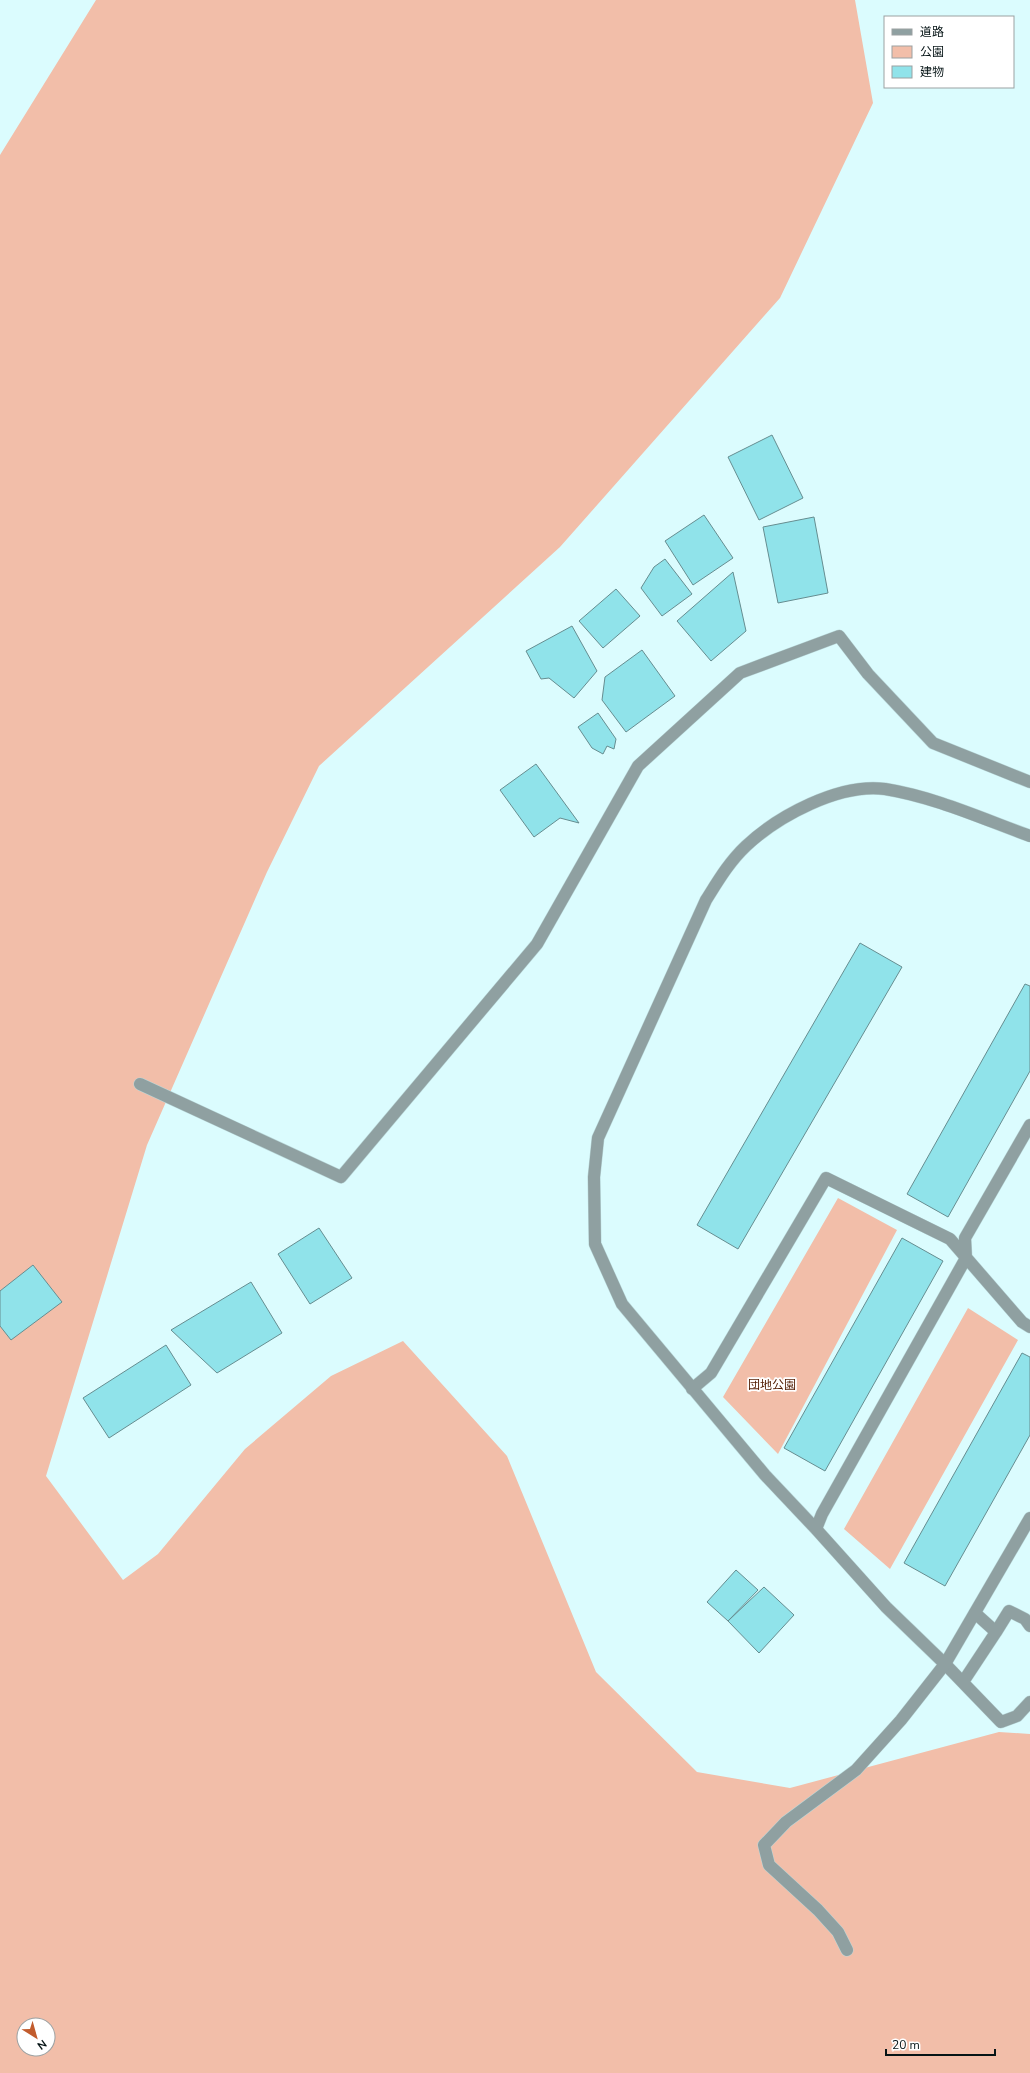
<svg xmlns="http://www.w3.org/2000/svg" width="1030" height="2073" font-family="'Nunito Sans','Noto Sans JP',sans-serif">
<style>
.green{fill:#f2bea9;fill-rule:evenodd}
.building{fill:#90e3ea;stroke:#668d90}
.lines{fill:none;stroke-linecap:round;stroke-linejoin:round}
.lane-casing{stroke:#b9d7d9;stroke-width:13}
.street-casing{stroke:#b9d7d9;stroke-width:13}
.lane{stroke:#8fa0a1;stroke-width:12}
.street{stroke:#8fa0a1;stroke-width:12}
.labels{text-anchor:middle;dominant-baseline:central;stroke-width:3.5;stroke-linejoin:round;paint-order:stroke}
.park-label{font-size:12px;fill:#511b00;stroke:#fff}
</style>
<rect width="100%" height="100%" fill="#dbfcfe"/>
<!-- green -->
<path class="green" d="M96 0H855L873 103 780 298 560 547 319 766 267 872 147 1145 46 1476 123 1580 158 1554 245 1449 331 1376 403 1341 507 1456 596 1672 697 1772 790 1788 999 1732 1030 1734V2073H0V155ZM24 2025H48V2049H24Z
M838 1198 897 1230 778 1454 723 1397Z
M968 1308 1018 1340 890 1569 844 1529Z"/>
<!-- building -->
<path class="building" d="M772 435 803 498 759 520 728 457Z
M704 515 733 558 693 585 665 541Z
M814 517 828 593 778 603 763 527Z
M665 559 692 594 662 616 641 588 654 567Z
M733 572 746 631 711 661 677 621Z
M616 589 640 616 603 648 579 621Z
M572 626 597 671 574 698 549 678 541 679 526 651Z
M642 650 675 696 626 732 602 700 605 677Z
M598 713 616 739 614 749 607 746 603 754 592 748 578 727Z
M536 764 579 823 560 818 534 837 500 790Z
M860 943 902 967 738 1249 697 1225Z
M1025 984 1030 986V1071L948 1217 907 1194Z
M319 1228 352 1278 310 1304 278 1254Z
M902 1238 943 1261 825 1471 784 1448Z
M33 1265 62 1302 11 1340 0 1326V1291Z
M251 1282 282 1333 217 1373 171 1330Z
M166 1345 191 1385 109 1438 83 1398Z
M1022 1353 1030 1357V1435L945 1586 904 1563Z
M736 1570 758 1590 728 1621 707 1602Z
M764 1587 794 1615 759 1653 728 1621Z"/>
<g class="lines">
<!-- lane casing -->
<g class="lane-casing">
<path id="lane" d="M975 1613 996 1632 1009 1611 1025 1619 1030 1626
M945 1664 1001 1722 1017 1716 1030 1702
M963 1682 996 1632"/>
</g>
<!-- street casing -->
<g class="street-casing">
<path id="street" d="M140 1084 341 1177 537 944 638 766 740 673 839 636 868 674 933 743 1030 782
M692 1389 711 1373 826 1178 950 1239 1022 1322 1030 1327
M816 1529 822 1514 966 1258 965 1238 1030 1125
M945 1664 886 1607 816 1529 765 1475 622 1304 595 1244 594 1177 598 1138 706 900C718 881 729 862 746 846 778 816 839 783 885 789 935 797 983 819 1030 836
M847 1950 838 1932 818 1910 769 1865 764 1845 786 1822 856 1770 901 1720 945 1664 1030 1518"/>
</g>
<!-- lane -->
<use href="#lane" class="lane"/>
<!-- street -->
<use href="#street" class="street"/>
</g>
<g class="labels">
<!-- park labels -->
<g class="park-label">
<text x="772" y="1385">団地公園</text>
</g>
</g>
<!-- legend -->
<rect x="884" y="16" width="130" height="72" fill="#ffffff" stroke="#9ba1a2"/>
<rect x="892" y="29" width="20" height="6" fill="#8fa0a1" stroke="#9ba1a2"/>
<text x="920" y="36" font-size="12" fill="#061416">道路</text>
<rect x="892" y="46" width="20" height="12" fill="#f2bea9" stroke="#9ba1a2"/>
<text x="920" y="56" font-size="12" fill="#061416">公園</text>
<rect x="892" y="66" width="20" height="12" fill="#90e3ea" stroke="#9ba1a2"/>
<text x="920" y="76" font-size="12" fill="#061416">建物</text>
<!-- north arrow -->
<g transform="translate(36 2037) rotate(143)"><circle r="19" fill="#ffffff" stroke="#9ba1a2"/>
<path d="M0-3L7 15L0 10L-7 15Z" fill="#c25c2d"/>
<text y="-6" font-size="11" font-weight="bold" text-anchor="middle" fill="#061416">N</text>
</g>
<!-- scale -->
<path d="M886 2049v6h109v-6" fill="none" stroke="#061416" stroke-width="2"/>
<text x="892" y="2049" font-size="12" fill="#061416" stroke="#ffffff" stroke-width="3" paint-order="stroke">20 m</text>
</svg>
